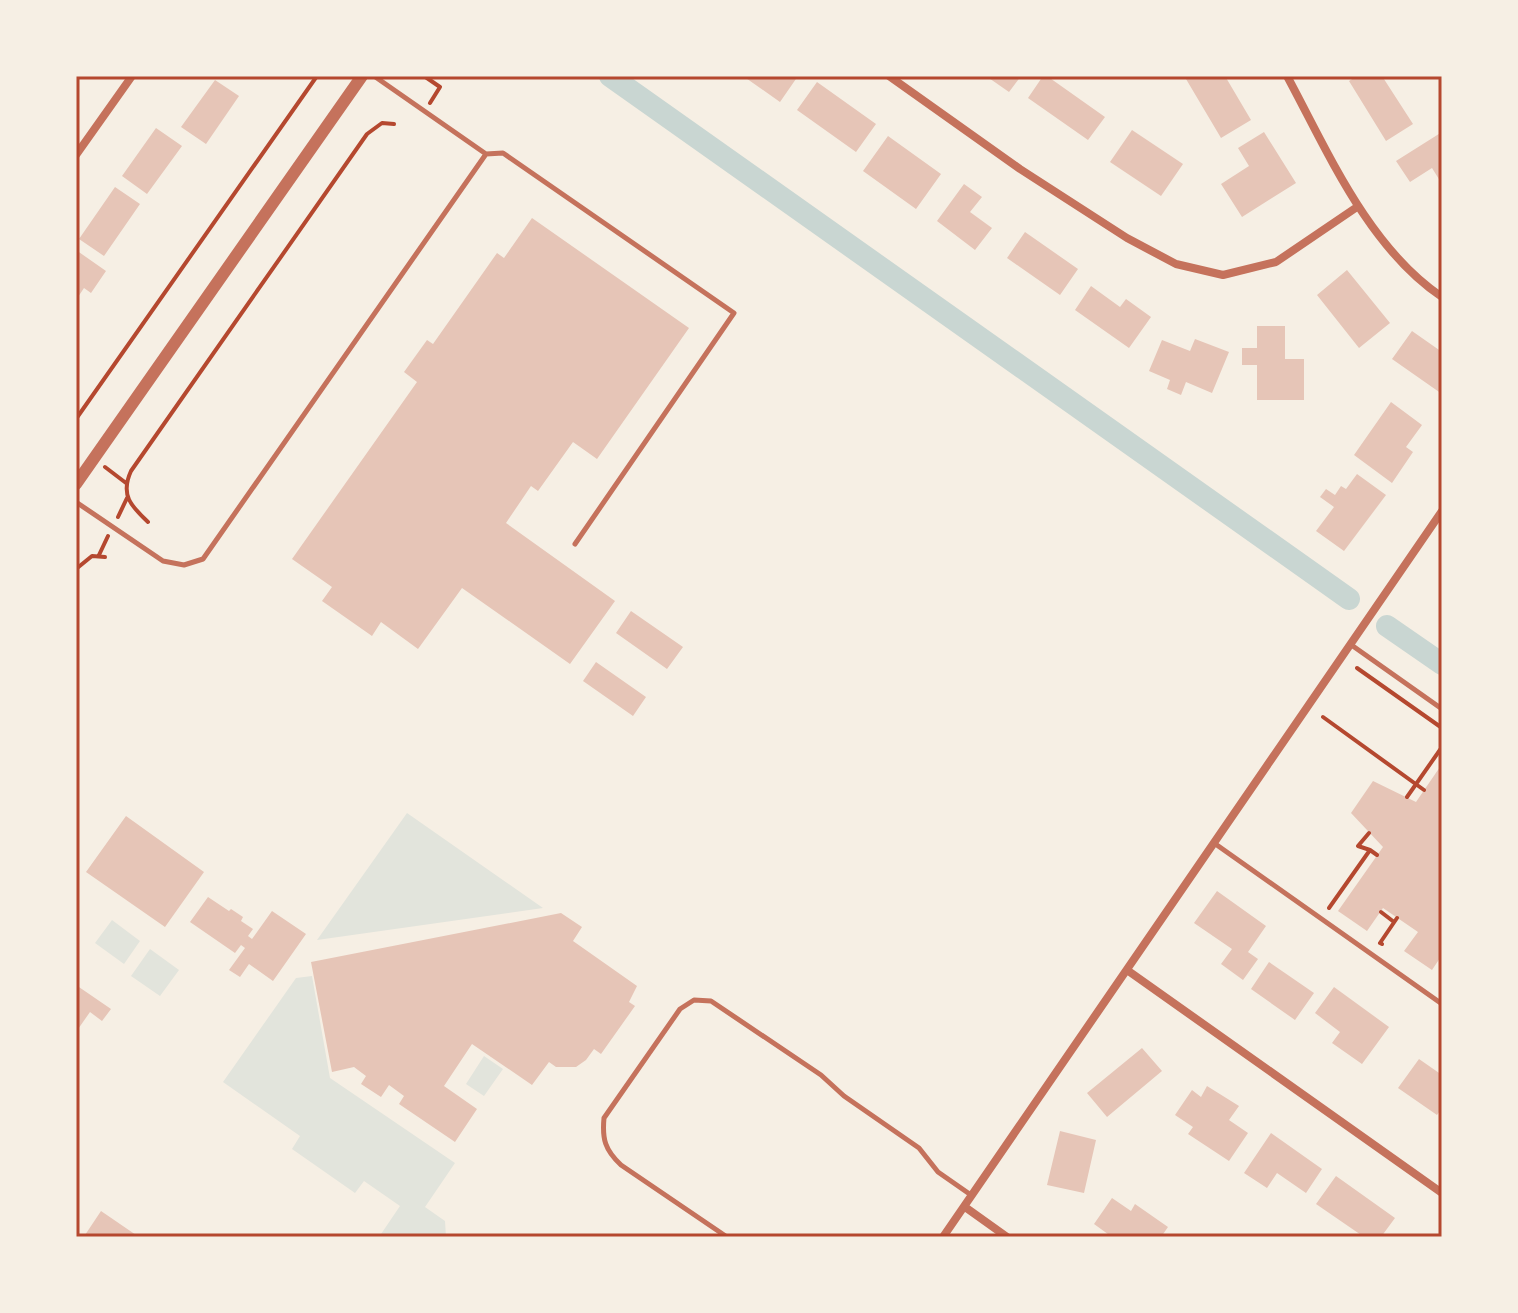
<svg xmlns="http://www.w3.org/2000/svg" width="1518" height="1313" font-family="Mulish,sans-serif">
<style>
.green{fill:#e2e4dc}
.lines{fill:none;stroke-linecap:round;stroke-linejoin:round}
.canal{stroke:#c9d6d2;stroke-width:22}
.building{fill:#e6c5b7}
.path{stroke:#b5482f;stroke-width:4}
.service{stroke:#c5725c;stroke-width:5}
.minor{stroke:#c5725c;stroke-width:8}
.tertiary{stroke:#c5725c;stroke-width:12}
.neatline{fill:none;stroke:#b5482f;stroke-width:3}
</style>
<rect width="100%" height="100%" fill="#f6efe4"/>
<!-- green -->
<path class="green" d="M407 813 543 908 317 940Z
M112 920 140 941 124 964 95 943Z
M150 949 179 970 160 996 131 976Z
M312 976 330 1078 455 1163 425 1207 445 1221 446 1237H379L400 1206 364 1181 355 1193 292 1149 300 1136 223 1082 296 978Z
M484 1056 503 1069 484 1096 466 1084Z"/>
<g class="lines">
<!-- canal -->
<path class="canal" d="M610 76 1349 599
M1387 626 1442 664"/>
</g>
<!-- building -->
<path class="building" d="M743 76H798L780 102Z
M986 76H1021L1009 92Z
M1043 76H1047L1105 117 1088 140 1028 98Z
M1190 76H1225L1251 120 1221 138 1186 79Z
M1357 76H1382L1413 124 1386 141 1349 81Z
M215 80 239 96 206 144 181 127Z
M817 82 876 124 856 152 797 110Z
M156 128 182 146 147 194 122 176Z
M1132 130 1183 164 1161 196 1110 162Z
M1264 132 1296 183 1242 217 1221 184 1249 166 1238 148Z
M1442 132V184L1432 168 1410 182 1396 161Z
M888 136 941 174 916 209 863 171Z
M964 184 982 197 970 212 992 228 975 250 937 221Z
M115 187 140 204 104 256 79 239Z
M532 218 689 328 597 459 573 442 538 491 531 486 506 523 615 601 570 664 462 588 418 649 381 622 372 636 322 601 332 587 292 559 417 382 404 372 427 340 433 344 497 253 504 258Z
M1025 232 1078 269 1060 295 1007 258Z
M76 250 106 271 91 293 84 288 76 300Z
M1347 270 1390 323 1359 348 1317 295Z
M1091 286 1120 307 1126 299 1151 317 1129 348 1075 310Z
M1257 326H1285V359H1304V400H1257V365H1242V348H1257Z
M1412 331 1442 352V394L1392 359Z
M1195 339 1229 352 1212 393 1186 382 1181 395 1167 389 1170 380 1149 371 1162 340 1190 351Z
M1391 402 1422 425 1406 447 1413 452 1392 483 1354 455Z
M1357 474 1386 495 1344 551 1316 531 1334 507 1320 497 1326 489 1335 495 1341 486 1346 489Z
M631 611 683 647 667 669 616 633Z
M596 662 646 697 633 716 583 681Z
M1442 764V955L1432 970 1404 951 1418 932 1383 908 1367 931 1338 911 1383 847 1351 813 1373 781 1416 802Z
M126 816 204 872 165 927 86 872Z
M1217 891 1266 926 1248 952 1258 959 1243 980 1221 964 1232 949 1194 923Z
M208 897 229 911 231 909 243 917 241 921 253 929 248 936 252 939 272 911 306 934 273 981 249 964 240 977 229 970 245 948 241 945 235 953 190 922Z
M561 913 582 927 573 941 637 986 629 1002 635 1006 601 1054 594 1049 586 1060 576 1067H556L549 1062 532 1085 472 1044 444 1086 477 1109 455 1142 399 1104 404 1096 389 1085 381 1097 361 1084 366 1076 354 1067 332 1072 311 962Z
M1269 962 1314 993 1295 1020 1251 989Z
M76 985 111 1009 102 1021 90 1012 76 1032Z
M1334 987 1389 1027 1362 1064 1332 1043 1340 1032 1315 1013Z
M1142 1048 1162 1071 1107 1117 1087 1093Z
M1419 1059 1442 1075V1108L1437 1115 1398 1088Z
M1207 1086 1239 1106 1229 1120 1248 1133 1229 1161 1188 1134 1193 1127 1175 1115 1192 1090 1201 1097Z
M1060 1131 1096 1140 1084 1193 1047 1185Z
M1271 1133 1322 1169 1306 1193 1277 1173 1267 1188 1244 1173Z
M1336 1176 1395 1218 1381 1237H1364L1316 1204Z
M1112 1198 1131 1211 1135 1204 1168 1227 1161 1237H1112L1094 1224Z
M101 1211 139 1237H87L85 1235Z"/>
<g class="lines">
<!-- path -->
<path class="path" d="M424 76 440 87 430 103
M76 419 317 76
M105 467 126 483
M118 517 127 498
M148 522C131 506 120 495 131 471L367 134 382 123 394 124
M99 555 108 536
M76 569 92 556 105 557
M1357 668 1442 728
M1323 717 1424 790
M1407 797 1442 747
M1369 833 1358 846 1370 850
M1329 908 1370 850 1377 855
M1381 912 1394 922
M1382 944 1380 943 1397 918"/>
<!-- service -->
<path class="service" d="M486 154 503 153 734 313 575 544
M76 502 163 561 184 565 203 559 486 154 374 76
M1350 644 1442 709
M1214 843 1442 1004
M727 1237 621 1165C605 1150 602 1139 604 1118L680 1009 694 1000 711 1001 821 1075 844 1096 919 1148 938 1172 971 1195"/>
<!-- minor -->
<path class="minor" d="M889 76 1020 169 1127 238 1176 264 1223 275 1276 262 1357 207
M1287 76C1328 152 1368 247 1442 297
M76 155 132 76
M1127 970 1442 1193
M965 1207 1007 1237
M943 1237 1442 511"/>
<!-- tertiary -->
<path class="tertiary" d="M76 484 362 76"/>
</g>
<!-- border -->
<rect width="1518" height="1313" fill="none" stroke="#f6efe4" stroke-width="156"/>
<rect x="78" y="78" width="1362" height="1157" class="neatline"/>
</svg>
